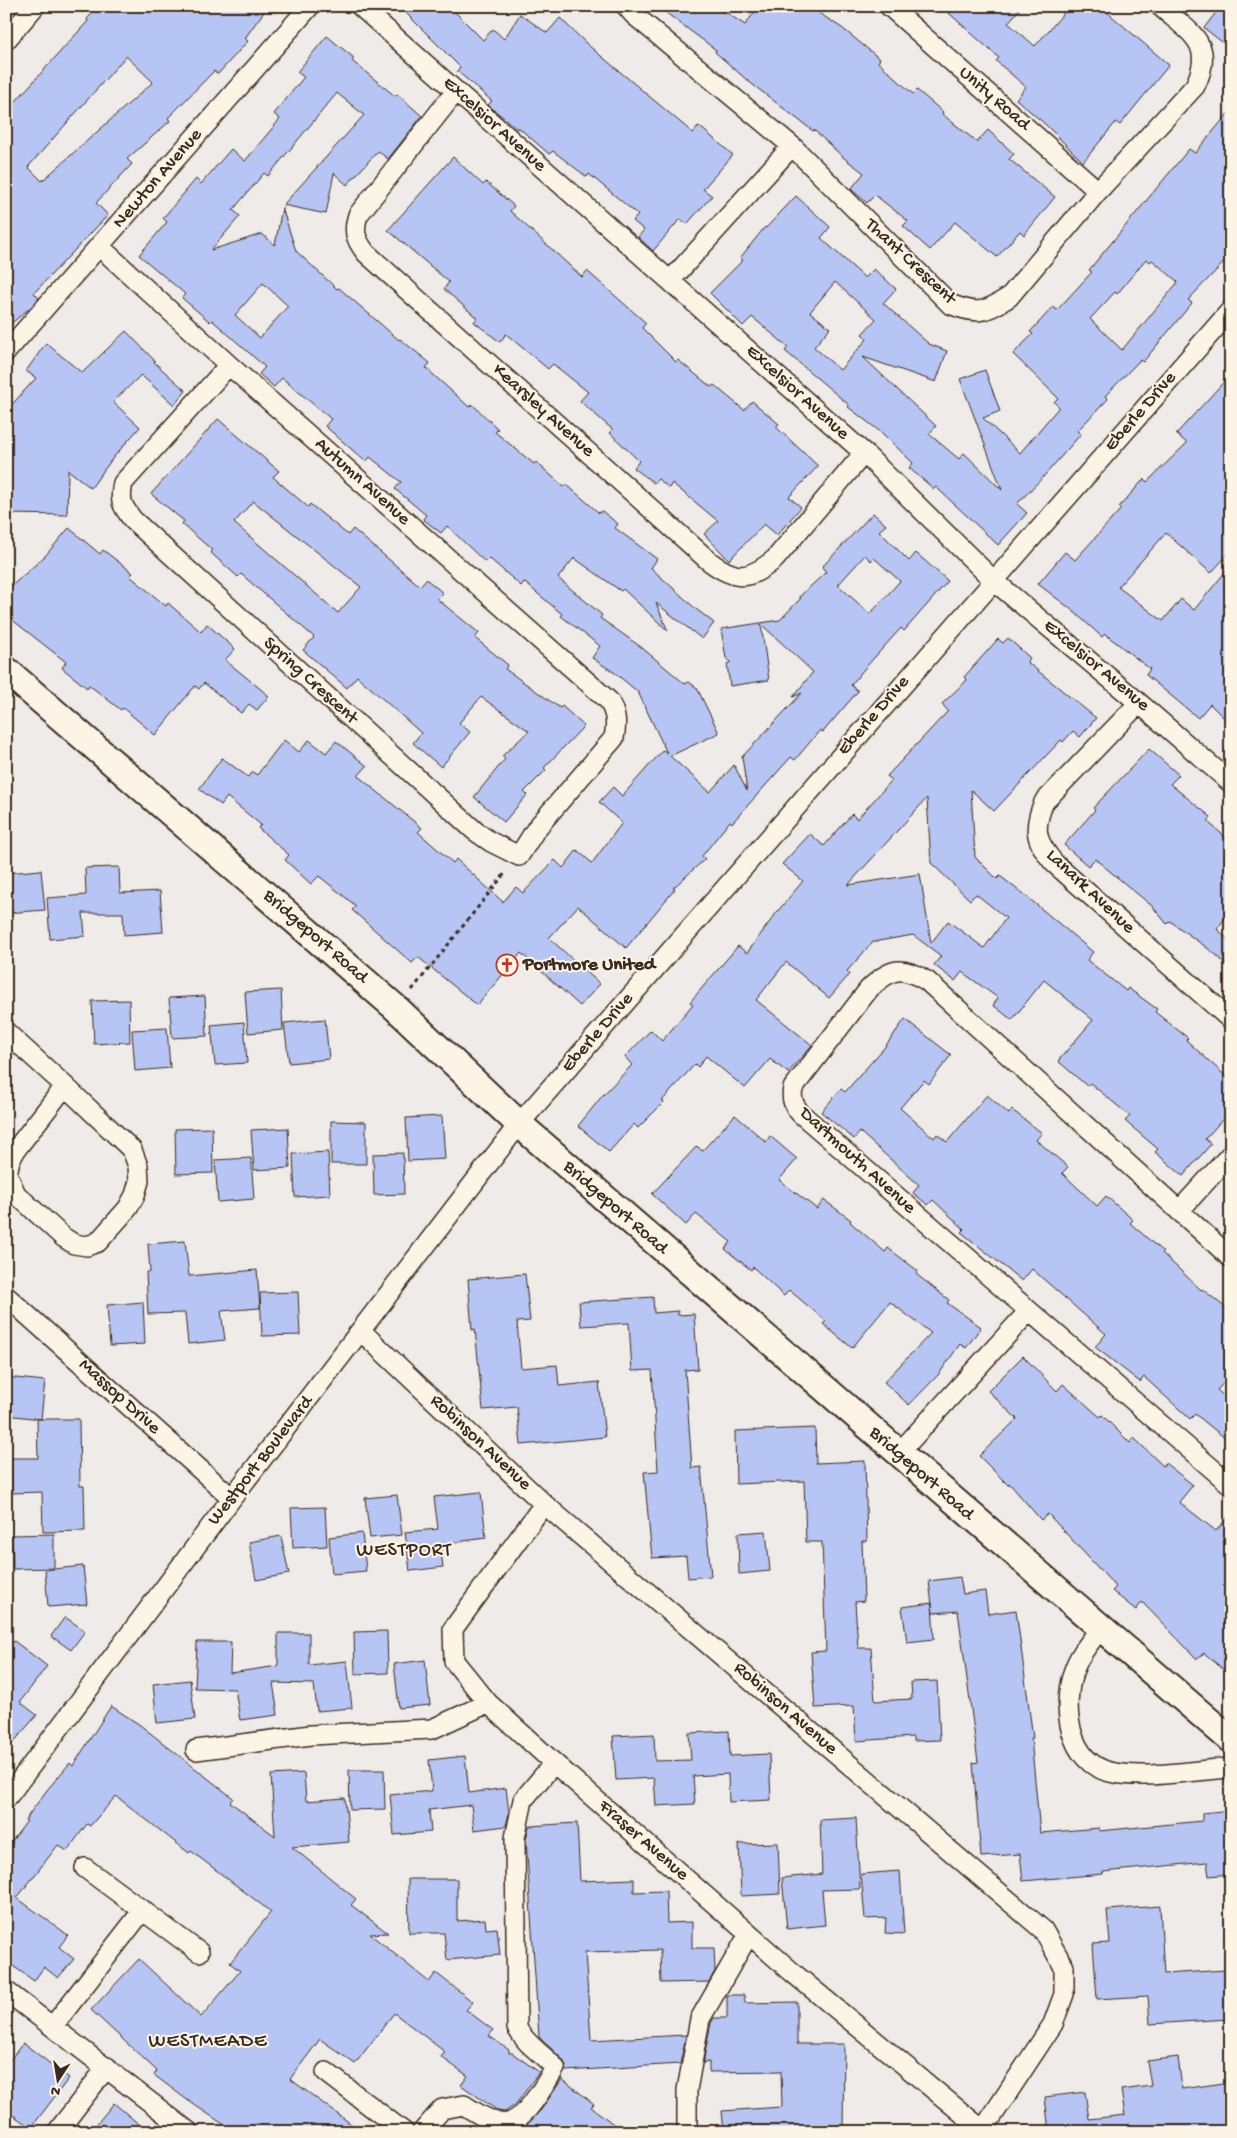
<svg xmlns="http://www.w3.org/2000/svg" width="1237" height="2138" font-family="'Gochi Hand',sans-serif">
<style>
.building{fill:#b7c5f5;stroke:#3b2a1e;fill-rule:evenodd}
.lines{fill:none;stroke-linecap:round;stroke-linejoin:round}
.minor-casing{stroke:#3b2a1e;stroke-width:22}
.secondary-casing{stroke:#3b2a1e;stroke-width:30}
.path{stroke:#3b2a1e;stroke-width:3;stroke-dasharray:4 4;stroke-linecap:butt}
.minor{stroke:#fcf5e5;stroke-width:19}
.secondary{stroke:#fcf5e5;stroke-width:26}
.labels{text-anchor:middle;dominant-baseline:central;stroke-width:4;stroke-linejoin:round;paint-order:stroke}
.street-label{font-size:19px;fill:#3b2a1e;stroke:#fcf5e5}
.poi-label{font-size:19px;font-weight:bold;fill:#3b2a1e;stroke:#fcf5e5;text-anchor:start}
.neighbourhood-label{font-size:20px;letter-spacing:1px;fill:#3b2a1e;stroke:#fcf5e5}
</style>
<rect width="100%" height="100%" fill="#eeebe8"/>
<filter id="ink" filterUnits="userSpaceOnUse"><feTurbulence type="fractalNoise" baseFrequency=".02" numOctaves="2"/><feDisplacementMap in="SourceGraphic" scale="10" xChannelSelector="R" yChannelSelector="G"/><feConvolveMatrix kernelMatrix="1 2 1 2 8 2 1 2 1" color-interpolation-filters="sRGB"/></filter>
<g filter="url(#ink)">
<!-- building -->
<path class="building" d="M99 6H268L245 38 248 41 218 74 214 71 168 118 170 121 127 159 132 164 96 203 108 215 34 293 39 298 32 306 6 328V112L88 21 87 19ZM126 56 153 82 42 181 28 167Z
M399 6H449L483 40 493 29 504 39 520 14 547 33 560 18 588 45 693 133 699 126 733 155 703 189 712 196 687 224 680 219 653 251 638 237 644 230 633 221 638 215 589 174 587 177 553 151 549 154 518 127 517 129 504 118 488 105 492 101 457 71 460 67Z
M657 6H716L745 25 759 6H808L842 28 880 59 878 62 913 94 917 90 943 112 942 114 977 142 988 130 1014 154 1009 159 1055 197 1024 235 1020 231 997 257 955 222 930 250 903 226 908 221 875 195 867 203 851 189 864 173 844 158 814 130 813 131 748 81 715 52 716 50Z
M941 6H1022L1008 23 1035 46 1070 6H1100L1169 65 1120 125 1116 122 1083 162 1046 125 1016 99 1026 87 996 61 999 58Z
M1221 6H1231V49L1204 28Z
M327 36 354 58 352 61 395 96 397 94 422 116 388 159 378 151 347 185 334 173 326 214 283 205 364 115 337 93 268 176 264 173 233 210 240 216 211 250 262 234 275 245 282 208 296 251 337 289 339 288 399 340 400 339 430 363 426 368 469 407 472 404 498 429 495 432 534 464 536 462 564 487 566 484 599 513 602 511 618 524 615 528 657 559 651 568 696 609 714 623 702 639 656 603 668 631 623 589 621 591 574 558 558 578 602 615 600 618 641 647 685 684 689 682 697 688 719 733 670 756 710 792 734 765 747 791 742 757 802 693 793 697 813 672 761 624 769 680 730 686 727 664 731 662 726 658 721 629 780 620 801 598 799 597 826 572 822 567 873 513 886 525 879 531 909 561 916 553 948 581 904 631 901 628 864 669 851 685 858 691 823 732 820 730 795 760 791 757 732 823 730 821 702 856 705 859 673 888 675 889 626 948 578 906 549 938 600 984 580 1006 521 953 477 1005 418 957 412 963 352 910 356 906 319 876 311 884 285 860 289 855 258 828 261 825 227 797 221 805 199 789 222 758 248 777 253 772 257 775 284 740 299 752 309 740 326 753 336 741 367 766 358 776 422 828 418 832 453 863 456 859 503 902 516 887 523 893 555 860 563 868 577 850 592 863 622 823 599 802 613 787 622 796 663 750 667 753 638 692 615 673 592 658 600 646 561 616 562 614 524 582 521 586 489 558 485 562 447 526 441 533 423 519 426 515 395 489 401 482 370 457 366 462 325 426 331 419 282 378 274 387 259 374 265 367 212 320 210 322 182 298 185 294 139 255 167 222 163 218 196 179 201 184 231 149 245 161 280 119 274 114 304 77 297 72ZM263 283 288 306 260 338 235 315ZM865 555 871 561 874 558 900 581 870 614 838 585Z
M1231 110V255L1188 300 1192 303 1143 362 1140 360 1105 396 1108 399 1077 431 1081 434 1044 476 1017 504 1027 513 998 545 936 487 934 489 909 468 913 463 882 433 848 407 849 405 785 351 788 347 752 317 743 326 710 293 743 260 740 258 765 227 766 228 796 196 830 227 821 238 865 278 874 269 896 289 883 303 929 344 947 351 936 382 863 357 936 426 929 434 959 459 964 453 1002 490 960 379 985 370 1000 411 983 418 1020 453 1059 407 1054 402 1058 398 1013 354 1033 334 1030 332 1053 307 1057 310 1092 272 1089 270 1189 149 1195 153ZM1146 259 1150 262 1152 260 1178 282 1122 350 1090 319 1115 292 1117 294ZM835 282 876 319 862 334 867 339 840 370 814 347 830 328 810 312Z
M453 157 483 185 486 182 514 206 510 211 582 277 587 271 646 323 642 328 676 362 678 360 711 387 714 385 744 410 752 401 779 424 776 427 818 466 789 497 801 507 777 535 764 524 729 560 704 534 718 521 672 483 669 488 658 479 654 483 634 468 639 461 610 433 613 430 580 401 588 392 553 364 548 369 506 334 500 342 474 322 477 318 444 289 449 282 388 230Z
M126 331 155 361 154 362 186 391 174 405 141 375 113 402 140 427 112 459 91 488 68 470 67 515 6 514V411L36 378 26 371 46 343 82 373Z
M1231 374V551L1211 573 1166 533 1118 587 1163 621 1181 599 1194 610 1231 565V725L1210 704 1198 718 1146 675 1150 669 1105 634 1102 637 1072 610 1038 584 1065 552 1075 560 1121 509 1119 507 1144 479 1147 482 1187 443 1176 434Z
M218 419 279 471 273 477 308 507 310 504 348 535 353 529 420 586 426 579 443 593 437 599 479 633 475 638 508 665 505 669 560 708 562 706 584 726 544 768 546 770 524 792 527 795 504 822 474 797 505 759 502 756 529 731 481 697 459 723 470 732 441 767 413 743 421 733 357 676 347 688 303 650 314 637 241 574 238 577 210 552 212 550 182 524 184 521 151 494ZM253 501 361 587 338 613 234 523Z
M69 528 100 554 103 550 133 573 130 576 166 606 168 603 201 632 207 624 235 649 225 660 269 696 257 710 249 704 241 713 204 683 199 689 195 686 155 735 123 708 121 710 89 685 87 688 62 668 66 662 6 615V591L45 556Z
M1008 638 1030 658 1027 662 1096 718 1080 737 1073 731 1063 742 1061 740 994 811 971 790 975 857 997 879 1000 876 1032 901 1093 952 1087 960 1126 991 1128 988 1157 1009 1155 1012 1188 1038 1186 1040 1231 1081V1110L1205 1139 1211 1144 1183 1176 1155 1152 1158 1149 1125 1121 1130 1116 1090 1083 1087 1086 1058 1061 1093 1020 1044 980 1012 1020 993 1005 998 998 962 972 955 981 934 965 941 956 913 935 873 942 847 971 850 974 829 998 786 962 756 1000 812 1045 788 1073 770 1059 745 1088 706 1056 698 1067 695 1064 662 1101 664 1102 638 1128 634 1124 609 1152 578 1126 603 1095 632 1065 625 1057 651 1030 662 1041 693 1004 690 1002 738 946 747 953 777 912 803 881 782 864 810 834 824 846 852 814 857 819 892 780 887 776 948 711 942 704 967 680 964 677 998 639 1003 643ZM927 798 931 863 970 900 976 894 1006 918 984 948 948 921 931 943 920 874 848 885Z
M1149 749 1179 775 1170 784 1211 817 1208 822 1231 842V910L1217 929 1231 942V969L1214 953 1170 921 1167 924 1152 906 1095 859 1088 866 1064 845 1095 810 1093 808Z
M119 867 120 893 160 891 163 932 124 935 123 913H83L85 936 50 939 47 898 86 895 85 868Z
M41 870 45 910 6 913V873Z
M281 990 283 1030 248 1033 245 992Z
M205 996 207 1036 172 1038 169 998Z
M129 1000 130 1042 94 1044 92 1001Z
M325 1019 329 1059 289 1063 284 1023Z
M905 1019 951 1055 929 1084 924 1080 900 1108 934 1138 937 1134 947 1142 987 1095 1009 1114 1012 1110 1042 1133 1036 1140 1068 1167 1062 1173 1097 1206 1106 1196 1133 1220 1130 1223 1163 1252 1162 1253 1201 1290 1202 1289 1231 1312V1375L1217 1390 1231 1402V1443L1195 1414 1190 1419 1144 1377 1140 1382 1095 1347 1106 1334 1032 1269 1022 1281 961 1232 964 1229 933 1200 928 1205 913 1193 919 1185 860 1132 854 1139 821 1112 841 1089 845 1092 884 1048Z
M244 1022 247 1063 215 1065 211 1025Z
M167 1028 170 1068 135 1071 132 1030Z
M735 1115 766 1142 770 1136 797 1159 779 1180 817 1209 824 1200 851 1220 850 1222 885 1252 888 1248 918 1271 916 1274 949 1300 947 1303 981 1327 966 1348 960 1344 939 1374 909 1405 884 1382 931 1333 890 1302 852 1348 823 1324 826 1321 789 1290 784 1296 753 1267 751 1270 725 1249 731 1242 696 1214 686 1225 652 1194 697 1146 702 1151Z
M442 1116 445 1159 408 1161 406 1118Z
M331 1121 366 1122V1164H331Z
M212 1128 213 1173 176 1174 175 1129Z
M288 1128 290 1168 254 1170 251 1130Z
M328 1152 330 1195 295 1197 293 1154Z
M403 1153 404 1194 374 1195 373 1154Z
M251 1158 254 1199 218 1202 215 1160Z
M185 1241 189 1276 257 1270 260 1308 221 1311 225 1340 188 1344 185 1313 148 1314 146 1272H150L148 1244Z
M525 1274 530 1321 517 1322 521 1368 557 1365 559 1386 599 1382 605 1437 521 1445 517 1407 483 1410 475 1329 472 1330 468 1279Z
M298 1292 300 1335 262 1336 260 1293Z
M653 1297 654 1313 678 1311V1315L694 1314 698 1369 685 1370 692 1468 701 1467 711 1576 688 1578 686 1556 652 1558 644 1472 658 1471 652 1370 632 1371 629 1323 581 1326 579 1302Z
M143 1302 145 1344 110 1346 107 1305Z
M1023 1356 1057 1391 1063 1384 1100 1417 1102 1415 1130 1443 1134 1438 1163 1466 1165 1463 1193 1485 1179 1502 1216 1531 1231 1513V1676L1204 1653 1197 1659 1142 1602 1136 1610 1112 1591 1116 1587 1048 1514 1041 1520 1009 1483 1008 1485 979 1456 1017 1419 988 1391Z
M6 1377 45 1381 41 1419 6 1415Z
M37 1419H79L80 1486H84L85 1531 43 1532 42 1492 12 1493 11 1458H38Z
M815 1428 816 1463 865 1461 867 1541H862L864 1601 855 1602 858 1648H871L875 1701 912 1699 911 1682 937 1681 940 1740 913 1741V1737L856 1741 854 1706 815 1708 811 1652 826 1651 822 1542H806L804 1481 736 1484 735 1431Z
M481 1492 486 1538 440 1544 443 1567 410 1571 405 1532 438 1529 434 1497Z
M397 1495 402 1535 370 1538 365 1498Z
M325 1507 327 1546 293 1548 291 1508Z
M766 1531 770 1571 739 1574 738 1533Z
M362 1533 366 1571 332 1574 329 1537Z
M54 1534V1568L13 1569 12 1535Z
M281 1536 289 1574 256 1580 249 1542Z
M83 1566 87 1604 48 1607 45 1570Z
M960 1577 963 1594 985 1591 988 1614 1016 1610 1033 1738H1031L1040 1833 1099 1828V1831L1202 1821V1813L1231 1810V1874L1209 1876 1207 1862 1103 1872V1874L1023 1881 1020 1854 981 1857 973 1763 978 1762 958 1611 933 1613 929 1581Z
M932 1603 934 1639 907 1642 902 1607Z
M65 1617 85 1631 71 1650 51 1636Z
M387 1631 388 1673 355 1674 354 1632Z
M278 1633H309V1665L347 1661 352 1708 317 1711 314 1684 273 1683 278 1715 240 1720 235 1689 195 1688 197 1642H231L230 1673 278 1666Z
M14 1641 47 1666 20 1702 37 1715 6 1751V1652Z
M425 1660 430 1705 399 1708 394 1664Z
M190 1680 195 1719 157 1723 153 1684Z
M111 1706 140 1725 233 1798 230 1802 275 1836 271 1775 304 1773 306 1801 345 1798 349 1842 292 1847 356 1899 351 1905 388 1933 370 1934 429 1982 436 1973 473 2002 466 2010 493 2030 489 2036 509 2050V2053H512L539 2072 516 2104 505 2112 498 2111 461 2085 468 2076 441 2057 445 2052 394 2013 355 2064 320 2039 290 2079 362 2132H235L190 2102 154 2075 157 2071 91 2010 139 1959 201 2017 240 1971 230 1963 271 1912 191 1851 189 1853 116 1796 90 1826 87 1824 67 1851 58 1845 17 1898 68 1935 59 1947 74 1959 58 1978 44 1967 34 1981 6 1961V1849L27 1821 25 1820 47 1790 70 1763 73 1766Z
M729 1731 730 1756 769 1754 771 1800 729 1802 728 1774 693 1776 695 1804 656 1806 654 1778 616 1780 613 1736 654 1734 655 1761 691 1760 689 1733Z
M465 1756 469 1793 506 1788 509 1813 506 1826 474 1830 471 1805 429 1810 431 1832 394 1835 390 1795 432 1791 429 1760Z
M349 1770H384L385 1809 350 1810Z
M856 1818 860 1889 822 1890 825 1925 787 1929 782 1878 822 1874 820 1820Z
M577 1823 580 1881 634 1879V1892L666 1891 667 1923 692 1922V1948H714L715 1971 709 1982 661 1983 660 1950 585 1952 591 2040 686 2035 680 2064 565 2071 566 2066 563 2060 539 2037 526 1839 529 1826Z
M778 1843 780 1894 741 1896 739 1844Z
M900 1871 904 1934 885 1933 886 1918 865 1919 861 1874Z
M408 1879H457V1921L485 1919 486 1929 497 1928 500 1955 447 1960 444 1933H409Z
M1160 1906 1164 1974 1226 1970 1229 2019 1150 2024 1148 1996 1097 1999 1093 1944 1110 1943 1107 1910Z
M727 1995H744L745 2003 797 2002V2044H844L843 2131 724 2132 722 2111 782 2107 781 2071 709 2072V2062L703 2063 711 2023 714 2018H727Z
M23 2043 69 2078 31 2128 6 2110V2065Z
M1178 2057 1182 2089 1231 2082V2132H1049L1045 2097 1085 2092 1089 2119 1125 2115 1121 2090 1151 2086 1147 2061Z
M562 2079 594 2104 591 2107 624 2132H525L522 2129 541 2110Z
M114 2103 148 2132H90Z"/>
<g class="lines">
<!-- minor casing -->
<g class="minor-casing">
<path id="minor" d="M360 6 864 453 993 580 1139 703 1231 783
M626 6 634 15 792 146 950 304C977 315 984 313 1009 297L1098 191 1195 86C1216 43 1190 33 1160 6
M889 6 1098 191
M6 40 35 6
M456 91 358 215C353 231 355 239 366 253L709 561C737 582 749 580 775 559L864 453
M99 246 229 365 609 701C616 714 617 723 614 738L536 829 519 856 491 842 475 831 133 520C122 506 119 501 123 483L229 365
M670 281 792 146
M6 352 310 6
M1139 703 1044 802C1032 830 1036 842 1055 864L1231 1020
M6 1032 65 1086 132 1150 138 1166 139 1181 135 1195 128 1208 98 1242 87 1246 74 1244 63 1237 16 1194 7 1174 10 1160 17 1148 65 1086
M1179 1211 1231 1154
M1231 1258 927 981C901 965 891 968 869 989L793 1088C791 1099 793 1104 800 1113L1231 1485
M6 1296 232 1498
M361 1331 544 1504 1043 1930 1064 1967V1994L1053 2024 983 2130 974 2132
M898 1454 1028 1312
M544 1504 453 1629 454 1661 488 1703 554 1763 792 1972 985 2132
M1101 1628C1090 1642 1078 1656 1073 1673 1062 1707 1068 1762 1110 1772 1144 1780 1194 1770 1231 1768
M196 1750 311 1735 432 1729 488 1703
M6 1799 232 1498 519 1124 1231 310
M85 1868 199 1952
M6 1991 189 2132
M53 2026 143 1910
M326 2072 404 2132
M57 2132 107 2067
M422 2132 442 2109 464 2105C475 2112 487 2120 499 2123 522 2129 545 2084 555 2068 541 2052 527 2046 517 2028L515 1838 523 1800 554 1763
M687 2132V2090L700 2019 749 1934"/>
</g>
<!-- secondary casing -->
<g class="secondary-casing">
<path id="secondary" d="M6 670 397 1009 519 1124 1231 1740"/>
</g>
<!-- path -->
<path class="path" d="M412 990 506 872"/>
<!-- minor -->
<use href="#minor" class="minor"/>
<!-- secondary -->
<use href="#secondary" class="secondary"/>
</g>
</g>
<!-- icons -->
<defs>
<g id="church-ring" transform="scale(1.125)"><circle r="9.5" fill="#fcf5e5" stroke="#c8321e" stroke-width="1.5"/><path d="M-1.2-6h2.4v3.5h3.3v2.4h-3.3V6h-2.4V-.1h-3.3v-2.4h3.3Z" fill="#c8321e"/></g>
</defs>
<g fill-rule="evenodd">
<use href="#church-ring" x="507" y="965"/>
</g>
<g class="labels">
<!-- street labels -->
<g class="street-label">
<text transform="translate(994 99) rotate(41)">Unity Road</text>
<text transform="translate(494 125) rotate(42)">Excelsior Avenue</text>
<text transform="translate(158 179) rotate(-49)">Newton Avenue</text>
<text transform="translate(910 262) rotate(43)">Thant Crescent</text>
<text transform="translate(797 393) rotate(42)">Excelsior Avenue</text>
<text transform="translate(543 411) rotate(42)">Kearsley Avenue</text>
<text transform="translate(1141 412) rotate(-49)">Eberle Drive</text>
<text transform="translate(362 482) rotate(42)">Autumn Avenue</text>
<text transform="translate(1096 666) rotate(40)">Excelsior Avenue</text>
<text transform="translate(310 681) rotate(42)">Spring Crescent</text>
<text transform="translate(874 716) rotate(-49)">Eberle Drive</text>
<text transform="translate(1090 892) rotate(43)">Lanark Avenue</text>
<text transform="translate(315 937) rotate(41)">Bridgeport Road</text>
<text transform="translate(598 1033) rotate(-49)">Eberle Drive</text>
<text transform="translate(857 1161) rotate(42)">Dartmouth Avenue</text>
<text transform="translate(615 1208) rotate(41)">Bridgeport Road</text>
<text transform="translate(119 1397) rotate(42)">Massop Drive</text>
<text transform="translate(480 1443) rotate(43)">Robinson Avenue</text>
<text transform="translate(261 1461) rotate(-52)">Westport Boulevard</text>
<text transform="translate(921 1474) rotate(41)">Bridgeport Road</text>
<text transform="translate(785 1709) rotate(41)">Robinson Avenue</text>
<text transform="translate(643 1841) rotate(41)">Fraser Avenue</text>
</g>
<!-- poi labels -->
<g class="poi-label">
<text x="523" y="965">Portmore United</text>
</g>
<!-- neighbourhood labels -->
<g class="neighbourhood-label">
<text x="404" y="1551">WESTPORT</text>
<text x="208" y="2042">WESTMEADE</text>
</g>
</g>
<!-- margin -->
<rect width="1237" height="2138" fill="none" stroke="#fcf5e5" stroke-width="25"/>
<rect x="12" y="12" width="1212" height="2113" fill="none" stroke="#3b2a1e" stroke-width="2" filter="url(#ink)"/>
<!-- north arrow -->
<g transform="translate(58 2080) rotate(192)" stroke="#fcf5e5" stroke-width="4" paint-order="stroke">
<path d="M0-4L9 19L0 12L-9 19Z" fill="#3b2a1e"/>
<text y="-8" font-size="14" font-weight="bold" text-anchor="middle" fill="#3b2a1e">N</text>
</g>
</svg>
